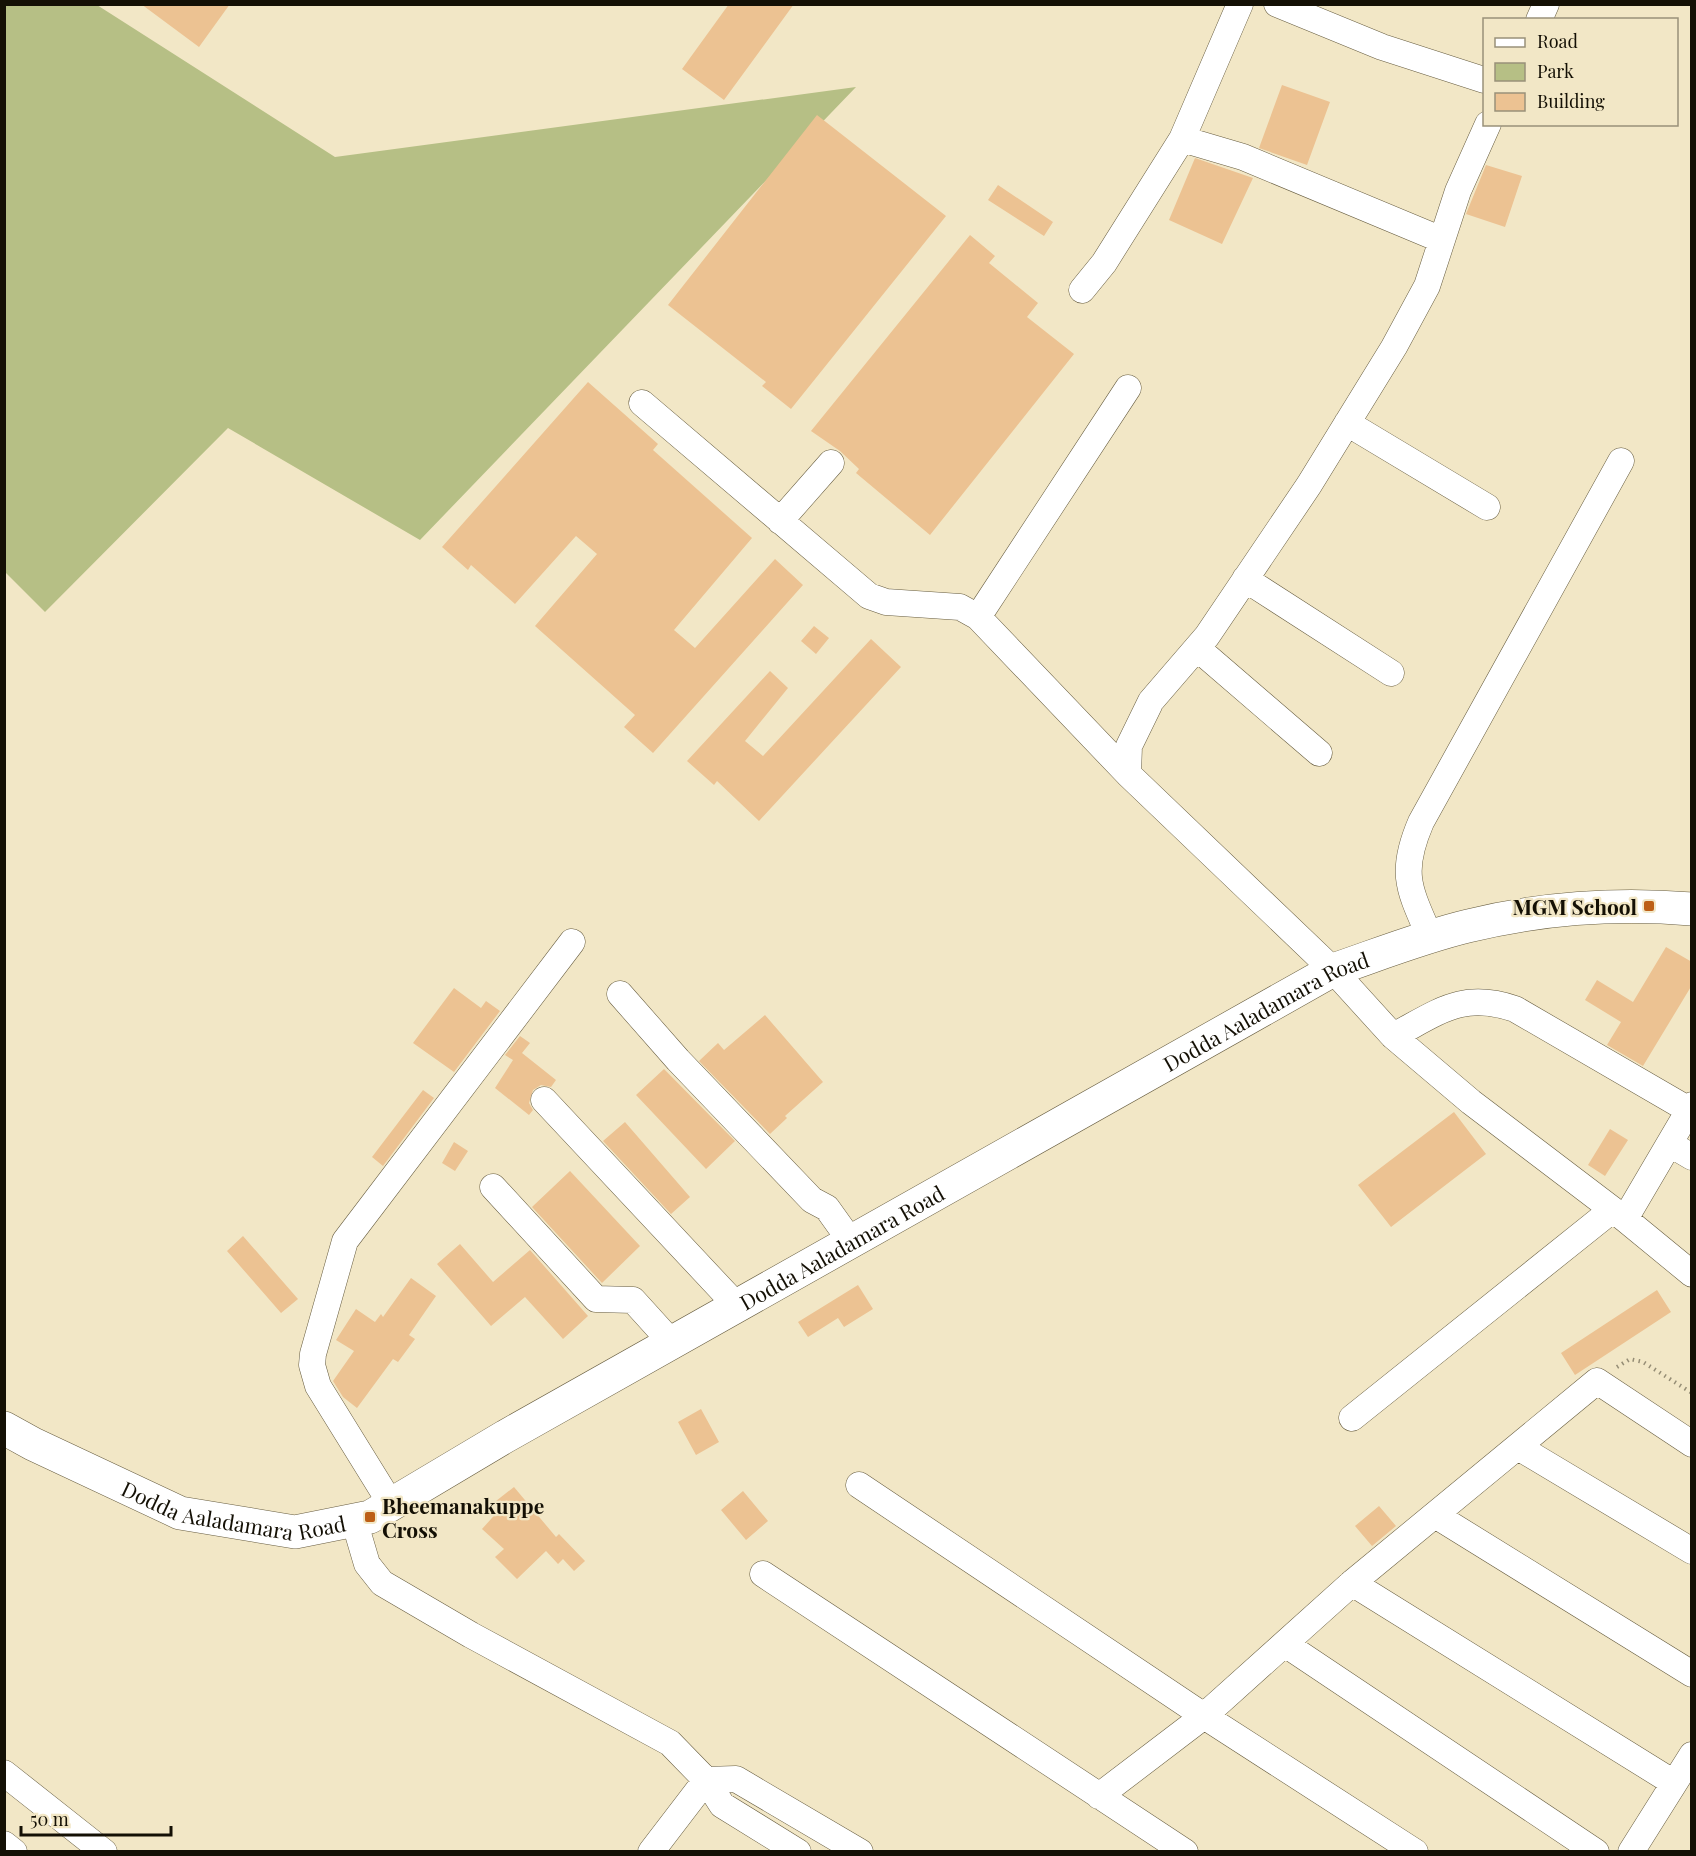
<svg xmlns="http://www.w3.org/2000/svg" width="1696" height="1856" font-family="'Playfair Display',serif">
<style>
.green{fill:#b6bf85}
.building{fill:#ecc292}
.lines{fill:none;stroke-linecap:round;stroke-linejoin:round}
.minor-casing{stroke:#675d40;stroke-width:27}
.major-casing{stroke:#675d40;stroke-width:34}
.path{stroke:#958d75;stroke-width:4;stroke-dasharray:1.5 4.5;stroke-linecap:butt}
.minor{stroke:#fff;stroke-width:26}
.major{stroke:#fff;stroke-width:33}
.poi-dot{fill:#bd5f16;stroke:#f2e7c6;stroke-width:2}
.labels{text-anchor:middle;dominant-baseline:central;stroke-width:4.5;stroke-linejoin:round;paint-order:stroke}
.poi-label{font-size:21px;font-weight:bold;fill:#141005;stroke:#f2e7c6;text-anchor:end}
.street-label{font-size:21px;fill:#141005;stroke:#f2e7c6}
</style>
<rect width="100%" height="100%" fill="#f2e7c6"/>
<!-- green -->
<path class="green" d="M4 5H97L335 157 856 87 420 540 228 428 45 612 5 572Z"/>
<!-- building -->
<path class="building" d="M141 4H230L199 47Z
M729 4H794L724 100 682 69Z
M1282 85 1330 102 1307 165 1259 148Z
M817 115 946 216 791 409 762 386 766 382 668 305Z
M1195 158 1253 178 1222 244 1169 220Z
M1486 165 1522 176 1505 227 1466 214Z
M998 185 1053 222 1044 236 988 200Z
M970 235 995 256 989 263 1038 303 1027 317 1074 354 930 535 856 473 859 469 840 451 811 431Z
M588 382 658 444 653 450 752 538 674 630 695 648 775 559 803 585 653 753 624 727 635 715 535 626 597 554 576 536 515 604 471 565 468 570 442 547Z
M814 626 829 638 816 654 801 641Z
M871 639 901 667 759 821 717 781 714 785 687 761 770 671 788 688 745 741 763 756Z
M1666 947 1692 962V985L1643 1066 1607 1045 1621 1022 1585 1000 1597 980 1633 1002Z
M454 988 481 1008 486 1001 500 1011 454 1072 413 1043Z
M765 1015 823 1082 785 1116 787 1118 770 1134 699 1061 718 1043 724 1050Z
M520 1036 530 1043 522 1053 556 1080 551 1087 541 1085 533 1090 529 1103 533 1110 529 1115 495 1088 513 1060 505 1055Z
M664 1069 735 1141 706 1169 636 1095Z
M423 1090 434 1098 383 1166 372 1157Z
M1454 1112 1486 1154 1391 1227 1358 1185Z
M625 1122 690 1197 671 1214 603 1141Z
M1610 1129 1628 1140 1605 1176 1588 1165Z
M454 1142 468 1151 455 1171 442 1163Z
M570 1171 640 1246 602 1283 532 1207Z
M243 1236 298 1299 281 1313 227 1251Z
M460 1244 493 1282 530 1250 588 1316 563 1339 525 1297 491 1326 437 1264Z
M411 1278 436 1296 409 1335 415 1339 398 1362 393 1359 357 1408 343 1397 333 1381 354 1351 336 1340 356 1309 375 1322 381 1314 383 1317Z
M858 1285 873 1309 844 1327 838 1318 808 1337 798 1322Z
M1657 1290 1671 1312 1575 1375 1561 1353Z
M701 1409 719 1442 696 1455 678 1422Z
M514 1487 556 1537 559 1534 585 1561 574 1571 563 1559 558 1564 546 1551 517 1579 495 1557 504 1549 482 1529 501 1508 496 1501Z
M743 1491 768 1521 746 1540 721 1510Z
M1379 1506 1396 1526 1372 1546 1355 1526Z"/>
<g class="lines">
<!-- minor casing -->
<g class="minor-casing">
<path id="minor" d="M1240 4 1182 139 1243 157 1442 240
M1277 4 1382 47 1484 80
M1539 20 1546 4
M1082 290 1104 263 1182 139
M642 403 869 596 886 602 960 607 978 617 1128 774 1333 970 1393 1036 1471 1102 1625 1219 1692 1274
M1347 423 1487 507
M780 521 831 463
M1245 579 1391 673
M978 617 1128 388
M1197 648 1319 753
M1128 774 1129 746 1151 701 1207 636 1309 485 1394 347 1427 286 1458 191 1488 124
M1430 937C1409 889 1399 873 1421 822L1621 461
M620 994 678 1060 812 1200 827 1208 852 1243
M1393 1036C1439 1012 1462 991 1515 1009L1689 1110
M544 1100 737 1306
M1670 1144 1692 1157
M493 1187 596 1299 633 1300 672 1343
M1625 1219 1692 1105
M1352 1418 1612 1210
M1518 1447 1692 1551
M859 1485 1204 1716 1415 1852
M391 1504 318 1386 312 1365 313 1354 345 1241 572 942
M1435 1515 1692 1674
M354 1520 367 1564 382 1583 471 1635 670 1743 706 1780 722 1805 798 1852
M763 1574 1185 1852
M1352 1583 1674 1783
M1285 1644 1596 1852
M4 1773 104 1852
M706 1780 736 1779 860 1852
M1099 1796 1204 1716 1352 1583 1597 1381 1692 1444
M4 1844 14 1852
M651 1852 706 1780
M1631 1852 1692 1755"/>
</g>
<!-- major casing -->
<g class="major-casing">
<g id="major">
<path id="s1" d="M4 1428 33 1444 180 1513 295 1532 370 1517 506 1436 1333 970C1377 955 1422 937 1468 926 1541 908 1617 903 1692 909"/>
</g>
</g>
<!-- path -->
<path class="path" d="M1617 1367 1630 1359 1643 1362 1692 1393"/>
<!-- minor -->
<use href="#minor" class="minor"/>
<!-- major -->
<use href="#major" class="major"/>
</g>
<!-- markers -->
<g class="poi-dot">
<rect x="1643" y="900" width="12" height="12" rx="3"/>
<rect x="364" y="1511" width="12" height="12" rx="3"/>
</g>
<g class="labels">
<!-- poi labels -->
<g class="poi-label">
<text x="1637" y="906">MGM School</text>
<text x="382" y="1505" text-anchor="start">Bheemanakuppe<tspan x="382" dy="24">Cross</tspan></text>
</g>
<!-- street labels -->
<g class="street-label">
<text stroke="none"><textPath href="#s1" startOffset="1418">Dodda Aaladamara Road</textPath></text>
<text stroke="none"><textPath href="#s1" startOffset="932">Dodda Aaladamara Road</textPath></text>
<text stroke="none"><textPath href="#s1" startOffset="248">Dodda Aaladamara Road</textPath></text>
</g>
</g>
<!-- border -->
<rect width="1696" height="1856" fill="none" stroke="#141005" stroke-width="12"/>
<!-- legend -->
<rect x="1483" y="18" width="195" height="108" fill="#f2e7c6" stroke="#999179" stroke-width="1.5"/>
<rect x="1495" y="38" width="30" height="9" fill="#ffffff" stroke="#999179" stroke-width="1.5"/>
<text x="1537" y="48" font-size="18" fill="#141005">Road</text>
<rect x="1495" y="63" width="30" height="18" fill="#b6bf85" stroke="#999179" stroke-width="1.5"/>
<text x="1537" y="78" font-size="18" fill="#141005">Park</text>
<rect x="1495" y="93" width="30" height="18" fill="#ecc292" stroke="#999179" stroke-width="1.5"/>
<text x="1537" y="108" font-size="18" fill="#141005">Building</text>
<!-- scale -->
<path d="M21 1826v9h150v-9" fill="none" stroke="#141005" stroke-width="3"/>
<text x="30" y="1826" font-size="18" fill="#141005" stroke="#f2e7c6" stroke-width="4.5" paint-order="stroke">50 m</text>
</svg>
